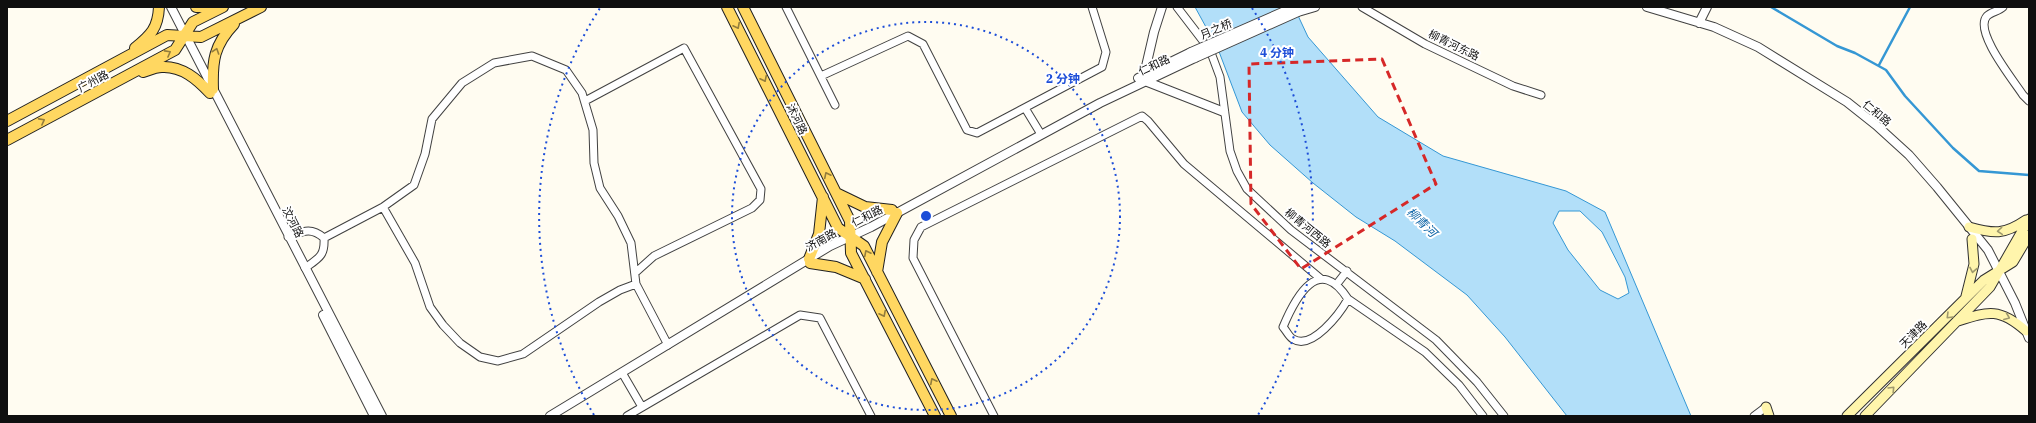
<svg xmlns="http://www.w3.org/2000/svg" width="2036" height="423" font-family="'IBM Plex Serif','Noto Sans SC',serif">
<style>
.water{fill:#b2dff9;stroke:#3597d4;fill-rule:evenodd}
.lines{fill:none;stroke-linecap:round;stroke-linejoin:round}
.stream{stroke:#3597d4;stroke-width:2.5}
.minor-casing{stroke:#424242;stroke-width:9}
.tertiary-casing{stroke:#424242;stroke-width:10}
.secondary-casing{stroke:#313131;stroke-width:11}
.primary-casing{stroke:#202020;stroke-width:12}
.minor{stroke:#fff;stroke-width:7}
.tertiary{stroke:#fff;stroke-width:8}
.secondary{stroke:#fff5ac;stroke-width:9}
.primary{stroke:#ffd761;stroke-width:10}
.tertiary-bridge-casing{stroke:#424242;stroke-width:10;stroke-linecap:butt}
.tertiary-bridge{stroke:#fff;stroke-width:8}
.oneway{stroke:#937d3c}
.oneway2{stroke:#9f996d}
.marked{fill:none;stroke:#d62828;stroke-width:3;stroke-dasharray:8 5;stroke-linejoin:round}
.ring{fill:none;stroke:#1d4ed8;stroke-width:2;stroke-dasharray:2 4}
.labels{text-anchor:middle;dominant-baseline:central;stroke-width:4;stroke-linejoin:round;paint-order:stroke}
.street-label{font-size:11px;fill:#0f0f0f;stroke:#fff}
.water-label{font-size:12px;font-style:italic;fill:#1167a8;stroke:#fff}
.centre{fill:#1d4ed8;stroke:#fff;stroke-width:2}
.ring-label{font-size:12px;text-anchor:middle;font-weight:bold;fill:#1d4ed8;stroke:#fff;stroke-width:4;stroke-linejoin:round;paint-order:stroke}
</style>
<rect width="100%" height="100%" fill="#fffcf1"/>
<!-- water -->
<path class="water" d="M1195 7H1294L1308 37 1378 117 1443 156 1566 191 1605 212 1691 416H1567L1505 337 1467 295 1395 241 1356 217 1313 183 1270 145 1242 112 1218 49ZM1559 211H1580L1602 232 1625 277 1629 293 1618 299 1600 290 1568 250 1553 223Z"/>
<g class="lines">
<!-- stream -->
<path class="stream" d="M1771 7 1837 46 1855 53 1886 70 1905 96 1953 148 1979 171 2029 175
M1879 65 1910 7"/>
<!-- minor casing -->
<g class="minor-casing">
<path id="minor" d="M786 7 835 105
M1177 7 1210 50 1220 77 1230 151 1237 171 1247 189 1291 230 1436 340 1477 382 1504 416
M1362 7 1425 44 1513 86 1541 95
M2003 7C1999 11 1991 12 1987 16 1973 31 2014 81 2023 95L2029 101
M821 76 908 36 923 44 967 130 977 133 1102 67 1106 52 1092 7
M585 101 684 48 761 189 760 200 752 208 654 256 635 273
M1025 108 1039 131
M383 207 415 263 430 307 443 325 460 343 480 357 498 361 523 354 599 302 620 290 636 284
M288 237C304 231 311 227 324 238 325 256 319 258 305 268
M324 238 383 207 414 185 425 154 432 119 462 83 494 63 532 56 566 70 582 93 593 130 594 163 600 188 618 216 631 243 636 284 668 345
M1336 285 1347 271
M1348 299C1340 313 1312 351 1293 339 1289 337 1286 330 1283 327 1296 296 1319 254 1348 299L1425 352 1459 385 1483 416
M624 376 642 407
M627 416 800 315 820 318 871 416
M994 416 913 258 914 240 921 227 1142 116 1148 121 1184 164 1321 279
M1754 416 1766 407"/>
</g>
<!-- tertiary casing -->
<g class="tertiary-casing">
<path id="tertiary" d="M171 7 382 416
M1647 7 1714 27 1758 47 1847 102 1876 125 1909 155 1937 187 1988 250 2015 303 2029 338
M1298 12 1315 7
M1699 23 1707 7
M1144 75 1154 32 1162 7
M1138 78 1191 52
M1145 81 1224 112
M323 315 374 416
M550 416 830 246 871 227 1100 103 1195 58"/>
</g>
<!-- secondary casing -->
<g class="secondary-casing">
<path id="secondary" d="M1969 227C1994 234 2004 235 2026 220
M1966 296 1974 264 1972 239
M1958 321C1989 311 2000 308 2026 331
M1766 407 1769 416
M1847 416 1984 280 2013 262 2029 235
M1865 416 1990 287 2029 219"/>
</g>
<!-- primary casing -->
<g class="primary-casing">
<path id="primary" d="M196 7H215
M727 7 838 228 864 246 951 416
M743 7 850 221 851 253 935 416
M135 48C151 35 158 28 159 7
M143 72C149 70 156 67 162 67 182 66 197 79 210 93
M213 89C212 61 214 45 234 24
M7 121 167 35 201 37 261 7
M7 140 175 50 193 22 223 7
M836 193 865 207 892 210
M809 259 819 234 823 197
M810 263 836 267 865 279
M877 272 882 242 897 213"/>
</g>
<!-- minor -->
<use href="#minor" class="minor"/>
<!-- tertiary -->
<use href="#tertiary" class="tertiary"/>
<!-- secondary -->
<use href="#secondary" class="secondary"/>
<!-- primary -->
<use href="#primary" class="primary"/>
<!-- tertiary-bridge casing -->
<g class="tertiary-bridge-casing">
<path id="tertiary-bridge" d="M1191 52 1294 7
M1195 58 1298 12"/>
</g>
<!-- tertiary-bridge -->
<use href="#tertiary-bridge" class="tertiary-bridge"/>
</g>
<!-- one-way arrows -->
<defs><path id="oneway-chevron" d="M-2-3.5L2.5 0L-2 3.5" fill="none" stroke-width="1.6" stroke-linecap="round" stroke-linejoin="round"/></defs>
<g class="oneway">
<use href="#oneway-chevron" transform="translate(737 26) rotate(63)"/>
<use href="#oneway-chevron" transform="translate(216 51) rotate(-71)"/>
<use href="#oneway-chevron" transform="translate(168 53) rotate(-29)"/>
<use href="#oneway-chevron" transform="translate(764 79) rotate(64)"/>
<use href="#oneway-chevron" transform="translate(42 121) rotate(-28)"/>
<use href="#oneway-chevron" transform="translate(827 175) rotate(-116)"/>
<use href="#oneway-chevron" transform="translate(867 253) rotate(-117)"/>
<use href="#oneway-chevron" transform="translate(883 314) rotate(63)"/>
<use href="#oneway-chevron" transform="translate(933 381) rotate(-117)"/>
</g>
<g class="oneway2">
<use href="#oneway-chevron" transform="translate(2000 231) rotate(175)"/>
<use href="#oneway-chevron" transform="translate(1973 270) rotate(101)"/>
<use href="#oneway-chevron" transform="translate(1949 316) rotate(135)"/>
<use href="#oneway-chevron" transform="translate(2007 317) rotate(22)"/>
<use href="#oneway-chevron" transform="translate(1892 389) rotate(-46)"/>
</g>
<!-- marked area -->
<path class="marked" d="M1382 59 1436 184 1301 269 1251 204 1249 64Z"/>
<!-- distance rings -->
<g class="ring">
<circle cx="926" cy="216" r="194"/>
<path d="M594 415A387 387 0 0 1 600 8M1252 8A387 387 0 0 1 1258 415"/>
</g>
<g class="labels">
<!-- street labels -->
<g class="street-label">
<text transform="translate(1216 29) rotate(-23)">月之桥</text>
<text transform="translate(1454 45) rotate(26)">柳青河东路</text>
<text transform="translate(1154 65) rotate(-25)">仁和路</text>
<text transform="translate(93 81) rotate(-28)">广州路</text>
<text transform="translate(1877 113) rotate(40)">仁和路</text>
<text transform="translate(797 119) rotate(64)">沭河路</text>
<text transform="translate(867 216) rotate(-27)">仁和路</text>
<text transform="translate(293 222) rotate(63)">汶河路</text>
<text transform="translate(1308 228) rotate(39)">柳青河西路</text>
<text transform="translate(821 240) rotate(-29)">济南路</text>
<text transform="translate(1913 334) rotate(-45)">天津路</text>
</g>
<!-- water labels -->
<g class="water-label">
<text transform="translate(1422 222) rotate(44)">柳青河</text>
</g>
</g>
<circle cx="926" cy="216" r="6" class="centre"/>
<g class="ring-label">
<text x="1277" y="57">4 分钟</text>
<text x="1063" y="83">2 分钟</text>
</g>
<!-- border -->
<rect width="2036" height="423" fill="none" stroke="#0f0f0f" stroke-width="16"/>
</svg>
